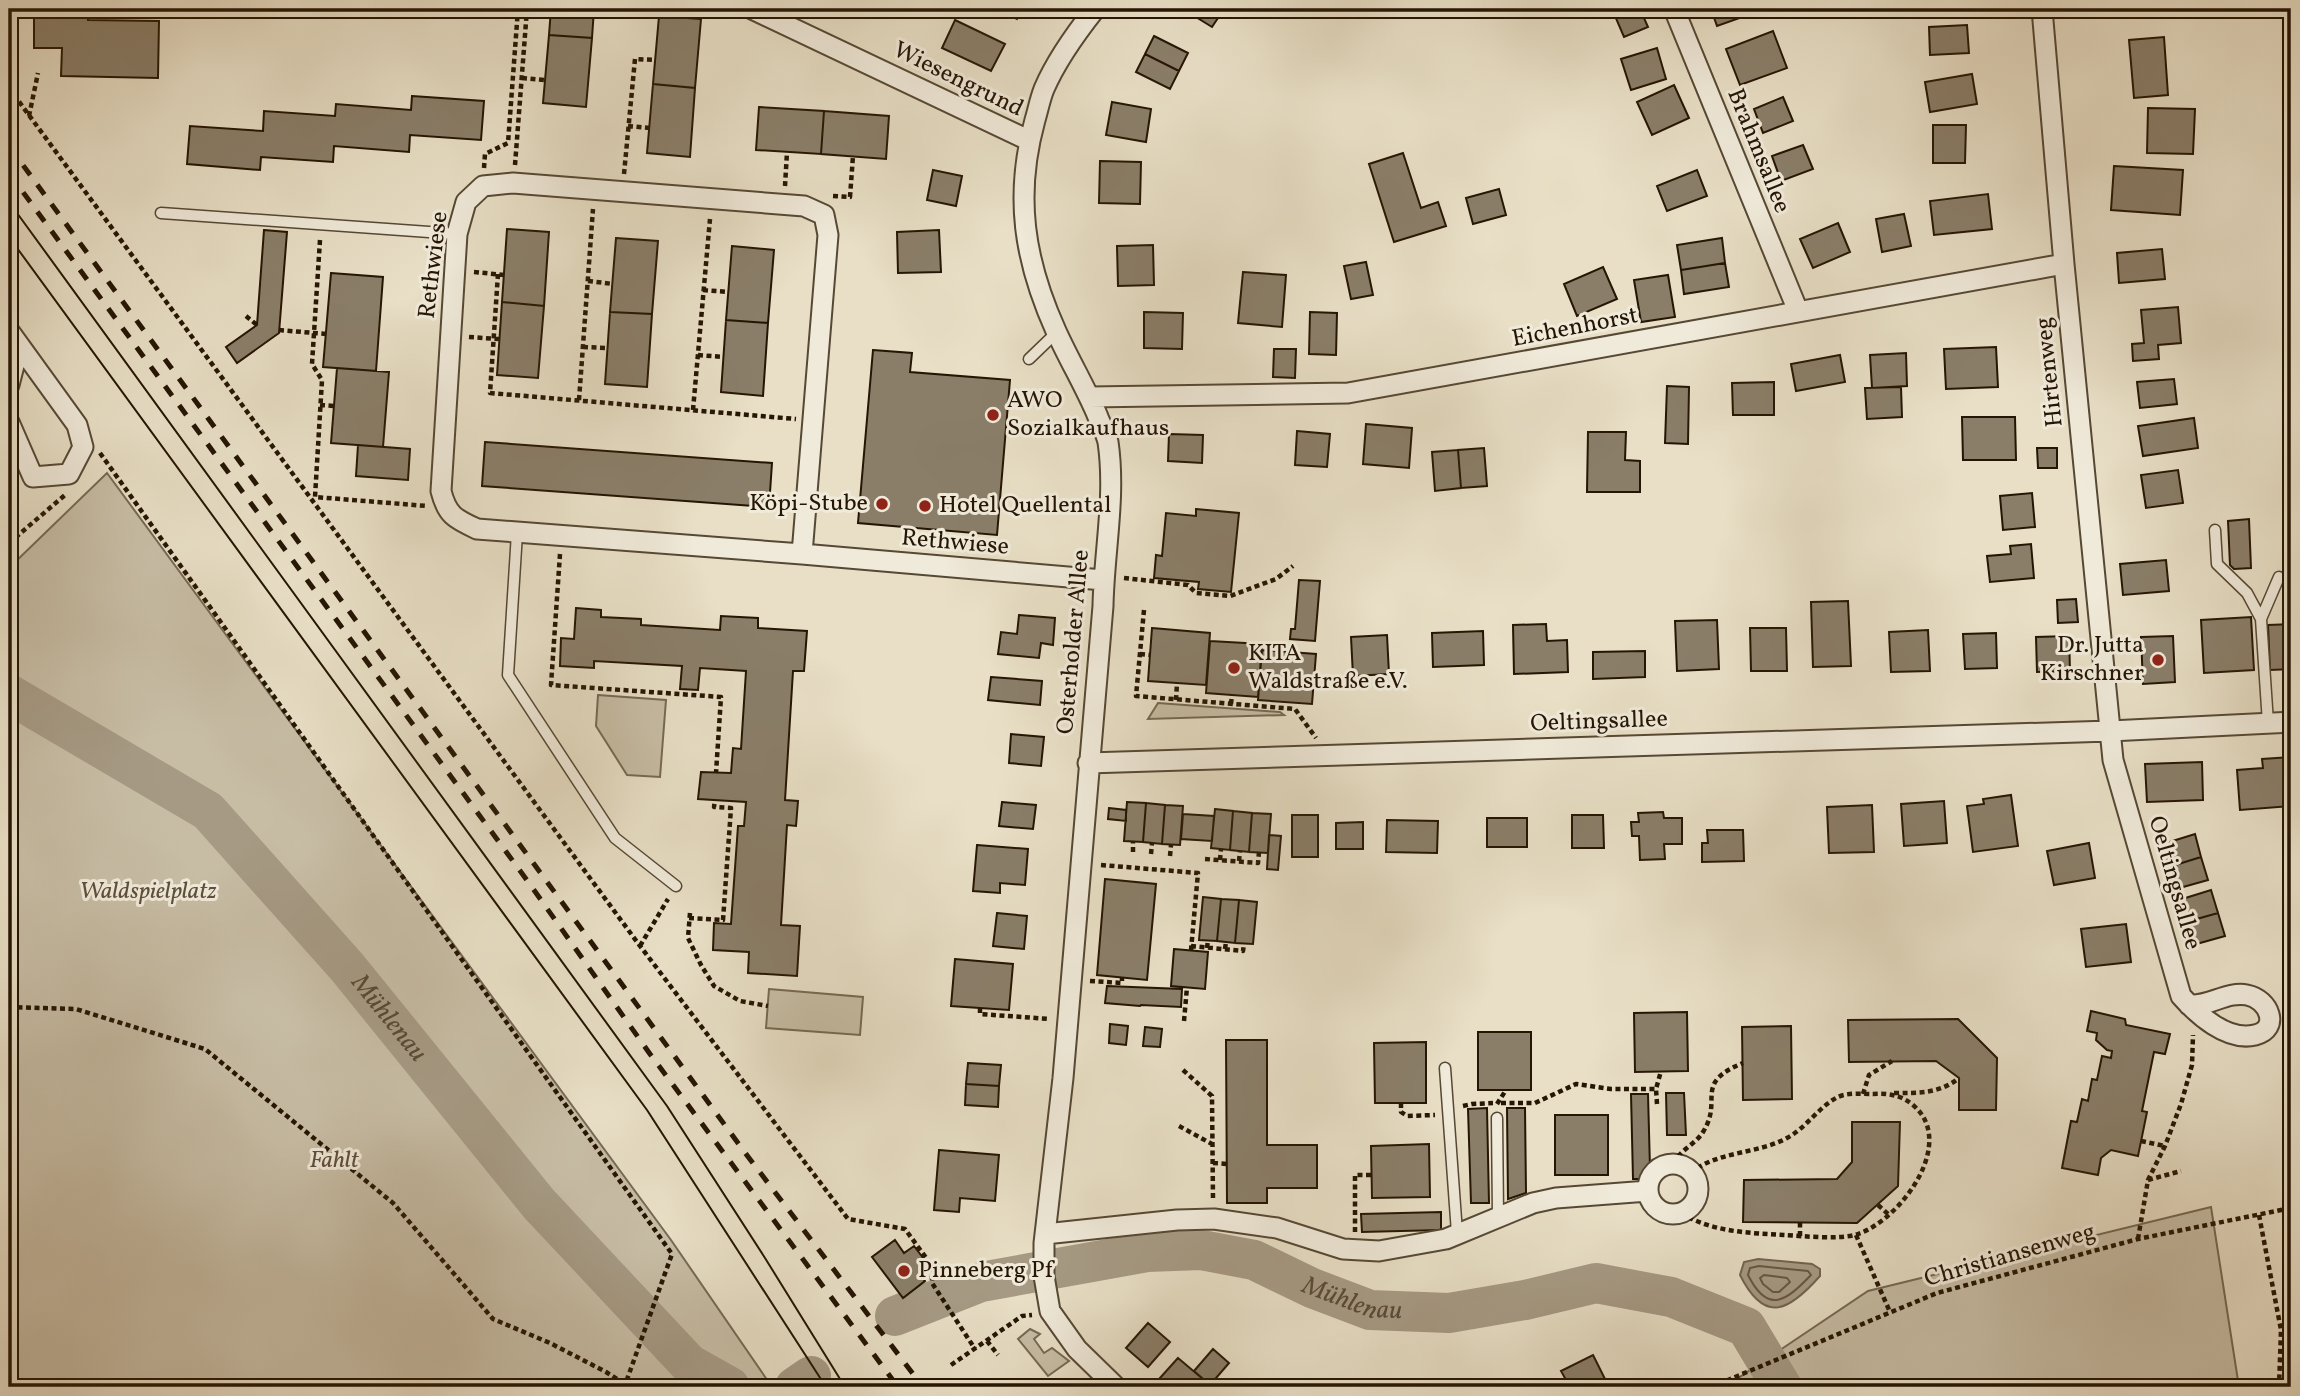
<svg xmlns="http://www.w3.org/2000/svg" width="2300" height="1396" font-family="Vollkorn,serif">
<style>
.green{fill:#c7bda5;stroke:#766954;stroke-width:2}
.water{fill:#a69a84;stroke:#726551;stroke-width:2}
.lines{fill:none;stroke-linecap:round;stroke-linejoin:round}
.shore{stroke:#665844;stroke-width:2}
.river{stroke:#a69a84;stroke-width:40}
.building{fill:#8a7e69;stroke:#251504;stroke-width:2}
.lane-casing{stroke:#564834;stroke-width:13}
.street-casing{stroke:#564834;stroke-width:23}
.path{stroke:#251504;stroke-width:4.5;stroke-dasharray:5 3.5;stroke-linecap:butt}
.lane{stroke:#f0eada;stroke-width:10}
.street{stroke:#f0eada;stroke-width:19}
.tram{stroke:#251504;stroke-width:2}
.rail{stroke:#251504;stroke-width:5;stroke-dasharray:12 12;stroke-linecap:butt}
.poi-dot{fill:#8f2418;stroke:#f0eada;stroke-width:2.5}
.labels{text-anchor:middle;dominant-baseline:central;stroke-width:6;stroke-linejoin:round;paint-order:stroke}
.street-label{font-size:24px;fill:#251504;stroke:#f0eada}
.poi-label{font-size:24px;fill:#251504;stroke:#f0eada;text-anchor:start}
.park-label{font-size:24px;font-style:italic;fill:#5e503c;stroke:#f0eada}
.water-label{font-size:26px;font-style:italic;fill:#594a37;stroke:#f0eada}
</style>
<rect width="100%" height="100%" fill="#e8dfc6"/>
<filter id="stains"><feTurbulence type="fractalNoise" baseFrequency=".00286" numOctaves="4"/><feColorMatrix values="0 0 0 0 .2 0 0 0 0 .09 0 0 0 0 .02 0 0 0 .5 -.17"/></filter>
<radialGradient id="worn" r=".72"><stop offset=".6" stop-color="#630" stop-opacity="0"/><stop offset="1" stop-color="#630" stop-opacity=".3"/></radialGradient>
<!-- green -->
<path class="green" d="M107 473 671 1240 772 1387H9V568Z
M598 695 666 700 660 777 627 775 596 726Z
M1158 703 1280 712 1284 715 1148 719Z
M769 989 863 997 860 1035 766 1028Z
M2211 1207 2239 1387H1725L1868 1291Z
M1030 1329 1040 1334 1034 1339 1044 1353 1052 1348 1069 1361 1048 1376 1018 1339Z"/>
<!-- water -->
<path class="water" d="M1758 1259 1812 1264 1820 1269V1276C1789 1311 1765 1325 1740 1275L1744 1262Z"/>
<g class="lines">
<!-- shore -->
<path class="shore" d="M1759 1266 1808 1271 1811 1275C1786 1301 1768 1315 1748 1275L1750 1268Z
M1764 1275 1787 1278 1790 1282 1779 1292H1773L1763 1284 1760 1278Z"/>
<!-- river -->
<g class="river">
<path id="s1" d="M9 694 208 811 347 967 539 1204 689 1364 730 1387"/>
<path id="s2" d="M895 1316 981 1282 1147 1252 1201 1250 1254 1260 1312 1288 1370 1310 1449 1313 1525 1300 1596 1283 1671 1297 1746 1327 1782 1387"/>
<path d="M795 1387 811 1376"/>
</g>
</g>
<!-- building -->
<path class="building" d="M34 9H89L88 20 159 21 158 78 61 76 62 48H34Z
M551 9H594L592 38 549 35Z
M996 9H1022L1017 19Z
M1183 9H1224L1212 27Z
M1612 9H1640L1648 27 1624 37Z
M1711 9H1762V10L1717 26Z
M2099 9H2151V15L2099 17Z
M659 16 701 19 695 88 653 84Z
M955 20 1005 44 991 71 942 48Z
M1967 25 1969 53 1930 55 1929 27Z
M1773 31 1787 68 1740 85 1726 49Z
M549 35 592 38 586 107 543 103Z
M1154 36 1188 53 1179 71 1145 54Z
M2164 37 2168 95 2134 98 2129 40Z
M1657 48 1666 79 1631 90 1621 59Z
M1145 54 1179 71 1170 89 1136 72Z
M1972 74 1977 104 1930 112 1925 82Z
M653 84 695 88 690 157 647 153Z
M1674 85 1689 118 1652 135 1637 102Z
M412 96 484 101 481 140 410 135 409 152 334 146 333 162 261 157 260 170 187 164 190 126 263 131 264 111 335 116 336 104 411 110Z
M1783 97 1793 121 1763 133 1754 109Z
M1112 102 1151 109 1146 142 1106 135Z
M759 107 824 111 821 154 756 150Z
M2148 108 2195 109 2193 154 2147 153Z
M824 111 889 116 886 159 821 154Z
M1933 125H1966L1965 163H1933Z
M1803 145 1813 169 1781 181 1772 156Z
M1403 153 1421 208 1438 202 1446 226 1394 242 1369 164Z
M1100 161 1141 162 1140 204 1099 203Z
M2114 166 2183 170 2180 215 2111 210Z
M933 170 962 176 956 206 927 200Z
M1697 170 1707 196 1667 211 1657 186Z
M1499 189 1506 215 1473 224 1466 198Z
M1988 194 1992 229 1934 235 1930 201Z
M1904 214 1911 246 1882 252 1876 219Z
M1838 223 1850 252 1813 268 1800 239Z
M507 229 549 232 544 306 502 302Z
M264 230 287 232 279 333 237 363 226 347 257 325Z
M939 230 941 272 898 273 897 232Z
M616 238 658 241 652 314 610 312Z
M1722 238 1725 263 1681 270 1677 245Z
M1153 245 1154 285 1118 286 1117 246Z
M732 246 774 250 768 323 726 320Z
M2162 249 2165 279 2119 283 2117 253Z
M1366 262 1373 295 1351 299 1344 266Z
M1725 263 1729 287 1684 294 1681 270Z
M1603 267 1617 299 1577 316 1564 284Z
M1243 272 1286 275 1282 327 1238 323Z
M331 273 383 277 376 371 323 367Z
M1668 275 1675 317 1641 322 1634 280Z
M502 302 544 306 538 378 497 375Z
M2178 307 2181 343 2158 345 2159 359 2133 361 2132 344 2144 343 2141 310Z
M610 312 652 314 647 387 605 384Z
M1144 312 1183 313 1182 349 1144 348Z
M1310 312 1337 313 1336 355 1309 354Z
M726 320 768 323 763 396 721 392Z
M1996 347 1998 387 1946 389 1944 349Z
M1274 349H1296L1295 378 1273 377Z
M873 350 912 353 910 372 1010 380 997 535 858 523Z
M1906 353 1907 386 1872 388 1870 355Z
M1840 355 1845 382 1796 391 1791 364Z
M337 368 389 372 383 447 331 443Z
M2174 379 2177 404 2140 408 2137 382Z
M1774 382V415H1733L1732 383Z
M1667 386 1689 387 1688 444 1665 443Z
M1901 387 1902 417 1867 419 1865 388Z
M1962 417H2015L2016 460H1963Z
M2194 418 2198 448 2143 456 2138 426Z
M1366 424 1412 428 1409 468 1363 464Z
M1297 431 1330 434 1327 467 1295 465Z
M1588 432H1626L1625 460 1640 461V492H1587Z
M1169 434 1203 435 1202 463 1168 461Z
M485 442 772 463 769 507 482 486Z
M358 445 410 449 408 480 356 476Z
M1484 448 1487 486 1461 488 1458 450Z
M2037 448H2057V468H2038Z
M1458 450 1461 488 1435 491 1432 452Z
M2178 470 2183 503 2146 508 2141 475Z
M2032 493 2035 527 2003 530 2000 496Z
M1196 509 1239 513 1231 592 1198 589 1199 582 1154 578 1156 555 1162 556 1166 513 1196 516Z
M2249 519 2251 568 2234 569 2230 565 2228 521Z
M2031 544 2034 578 1990 582 1987 556 2011 554 2010 546Z
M2166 560 2169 591 2123 595 2120 564Z
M1299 580 1320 581 1315 641 1290 639 1291 629H1295Z
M2076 599 2078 622 2058 623 2057 600Z
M1848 601 1851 666 1813 667 1811 602Z
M576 608 601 610V617L641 619V625L720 630 721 616 758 618V628L807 631 804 671H793L785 800 798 801 796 826 787 825 781 925 800 926 797 976 748 973 749 952 713 950 714 923 731 924 738 826H744L746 802 698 799 701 772 731 773 733 748 741 749 746 671 700 668 698 690 680 689 682 666 594 661V668L560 666 561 638 574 639Z
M1019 615 1055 618 1053 645 1041 643 1039 658 998 654 1001 632 1017 634Z
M2251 617 2254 670 2204 673 2201 620Z
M1717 620 1719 669 1677 671 1675 621Z
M1546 624 1547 641 1567 640 1568 672 1514 674 1513 625Z
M2291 624V669L2270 670 2268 625Z
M1152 628 1210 633 1206 685 1148 681Z
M1750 628H1786L1787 671H1751Z
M1928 630 1930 671 1891 672 1889 632Z
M1483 631 1484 665 1433 667 1432 633Z
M1996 633 1997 668 1965 669 1963 634Z
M1387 635 1389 674 1353 676 1351 637Z
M2069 636 2070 671 2037 672 2036 637Z
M2173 636 2175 682 2143 684 2141 637Z
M1210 641 1262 644 1258 697 1206 693Z
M1262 650 1316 654 1312 704 1258 700Z
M1645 651V677L1593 679V652Z
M991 677 1042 681 1040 705 988 700Z
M1011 734 1044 737 1041 766 1009 763Z
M2291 757V806L2240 810 2237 770 2263 768 2262 759Z
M2202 762 2203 800 2147 802 2145 764Z
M2011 795 2018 846 1973 852 1967 806 1984 804 1983 799Z
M1944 801 1947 843 1904 846 1901 804Z
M1002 802 1036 805 1033 829 999 826Z
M1127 802 1146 803 1143 842 1124 841Z
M1146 803 1165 805 1162 844 1143 842Z
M1165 805 1183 806 1180 845 1162 844Z
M1872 805 1874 852 1829 853 1827 807Z
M1109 808 1126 810V821L1108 819Z
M1215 809 1233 811 1230 850 1211 848Z
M1233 811 1252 813 1249 852 1230 850Z
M1663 812 1664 818H1682V844H1664L1665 859 1640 860 1639 836H1632L1631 822H1639L1638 813Z
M1252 813 1271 814 1268 853 1249 852Z
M1183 814 1214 816 1212 841 1181 839Z
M1292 815H1318V857H1292Z
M1572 815H1603L1604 848H1572Z
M1487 818H1527V847H1487Z
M1387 820 1438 821 1437 853 1386 852Z
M1363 822V849H1336V823Z
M1707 830H1743L1744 861 1702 862V843H1708Z
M2195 834 2201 857 2169 867 2163 844Z
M1269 835 1281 836 1278 870 1267 869Z
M2089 843 2095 878 2054 885 2047 851Z
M977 845 1028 849 1025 885 1000 883V893L973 891Z
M2201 857 2208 880 2176 889 2169 867Z
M1105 879 1156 884 1147 980 1097 975Z
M2211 890 2218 913 2186 922 2179 900Z
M1203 897 1221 899 1217 941 1199 940Z
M1221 899 1239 900 1235 943 1217 941Z
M1239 900 1257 902 1253 944 1235 943Z
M997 913 1027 916 1024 949 993 946Z
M2218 913 2225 936 2193 945 2186 922Z
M2126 924 2131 962 2086 967 2081 929Z
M1174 949 1208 952 1205 989 1171 986Z
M955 959 1013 964 1009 1010 951 1006Z
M1107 986 1182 989 1181 1007 1141 1005 1140 1006 1105 1003Z
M2091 1011 2125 1019 2126 1025 2170 1034 2165 1054 2154 1052 2142 1111 2147 1112 2138 1156 2111 1150 2101 1158 2098 1175 2062 1168 2071 1121 2077 1122 2082 1099 2088 1101 2092 1079 2097 1080 2102 1056 2111 1058 2112 1051 2107 1050 2096 1040 2097 1033 2087 1031Z
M1687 1012 1688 1071 1635 1072 1634 1013Z
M1958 1019 1997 1058 1996 1110H1959V1078L1936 1061 1849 1062 1848 1020Z
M1110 1024 1128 1026 1126 1045 1109 1043Z
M1791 1026 1792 1099 1743 1100 1742 1027Z
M1145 1027 1162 1029 1160 1047 1143 1046Z
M1478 1032H1531V1090H1478Z
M1226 1040H1267V1145H1317V1188H1267V1203H1227Z
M1426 1042V1103H1375L1374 1043Z
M968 1063 1001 1065 999 1086 966 1084Z
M966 1084 999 1086 998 1107 965 1105Z
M1666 1093H1684L1686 1135H1667Z
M1631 1094H1648L1650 1168 1639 1179H1633Z
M1487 1108 1489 1203H1471L1468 1109Z
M1507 1108H1525L1526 1193 1508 1199Z
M1555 1115H1608V1175H1555Z
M1852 1122H1900L1898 1186 1857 1223 1743 1222 1744 1180 1837 1179 1852 1162Z
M1429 1144 1430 1197 1372 1198 1371 1146Z
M939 1150 999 1155 995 1201 960 1198 959 1212 934 1210Z
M1441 1212V1230L1362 1232 1361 1214Z
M895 1240 904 1253 914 1246 930 1267 920 1275 925 1281 903 1298 872 1257Z
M1148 1323 1170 1342 1148 1367 1126 1348Z
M1213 1349 1229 1363 1210 1385 1194 1371Z
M1593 1355 1609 1387H1570L1561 1371Z
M1178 1358 1210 1385 1208 1387H1171L1160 1378Z"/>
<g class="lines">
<!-- lane casing -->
<g class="lane-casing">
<path id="lane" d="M161 213 457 234
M1029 359 1056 333
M2215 530 2217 564 2247 593 2261 619
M517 533 508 675 615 838 676 886
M2268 723 2261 619 2279 577
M1445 1068 1457 1233
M1497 1118 1498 1216"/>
</g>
<!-- street casing -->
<g class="street-casing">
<path id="street" d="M752 9 1030 141
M1095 9C1076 33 1056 61 1044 89 1040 99 1038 110 1035 120 1014 196 1024 260 1056 331 1069 360 1086 388 1098 417 1101 425 1106 433 1108 442 1116 496 1104 552 1103 606L1063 1078 1044 1243V1276L1050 1311 1077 1349 1116 1387
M1674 9 1798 311
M2042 9 2064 264 2113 760 2181 996C2197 1014 2227 1042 2255 1035 2281 1029 2269 999 2247 995 2227 991 2209 1007 2189 1005
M9 331 77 425 83 447 69 474 33 477 9 422
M9 385 19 346
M1090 397 1348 393 2064 264
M802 554 828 235 824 215 804 206 513 183 483 186 466 202 457 234 441 491C447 515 455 519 477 529L802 554 1103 580
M1088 763 2110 731 2291 722
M1648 1189a25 25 0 1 1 50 0a25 25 0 1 1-50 0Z
M1045 1234 1177 1220 1214 1219 1277 1228 1343 1249 1379 1251 1446 1239 1533 1203 1556 1198 1648 1191"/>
</g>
<!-- path -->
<path class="path" d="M522 78 545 80
M9 88 640 946 848 1219 905 1229 932 1266V1283L975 1349
M29 116 38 73
M628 126 650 128
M515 165 527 9 551 11
M484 168 485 154 508 143 518 9
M624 174 635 59 655 60
M785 186 787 152
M833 196 850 197 853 156
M320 240 312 364 322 380 315 497 427 506
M474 272 504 275
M498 274 490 393 796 419
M588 281 613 284
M703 290 729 292
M246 316 257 325
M279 330 326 334
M469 337 499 339
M583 347 608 348
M698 355 724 357
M579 400 593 209
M320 405 334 406
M693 410 710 219
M100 453 672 1254 625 1385
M9 543 65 495
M560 554 551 685 721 697 716 773
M1124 578 1188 585 1196 593 1230 596 1276 579 1293 566
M1144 610 1136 696 1295 709 1316 738
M1140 654 1150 655
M1176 700 1177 683
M1231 704 1232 695
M1133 852V842
M1151 854 1152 843
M1170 856 1171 845
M1205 859 1258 863 1259 852
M1220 860 1221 849
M1239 861 1240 851
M1101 865 1198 873 1191 950
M690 913 688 938 701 965 714 986 740 1001 768 1006
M689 918 723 920 731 808 714 807 715 800
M640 946 668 899
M1191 946 1243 951 1244 944
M1207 948 1208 940
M1225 949 1226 942
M1090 981 1122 983V977
M9 1007 76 1009 205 1049 393 1203 493 1319 550 1343 606 1372 630 1387
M980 1008V1014L1050 1019
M1184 1021 1187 987
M1183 1070 1212 1096 1213 1200
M1894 1093C1918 1093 1939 1094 1959 1078
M1863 1094 1869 1075 1892 1061
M1401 1103V1112L1407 1116 1435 1115
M1501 1103H1535L1576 1084 1611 1089H1656
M1497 1104 1506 1090
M1657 1104 1656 1089 1661 1071
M1463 1106 1472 1104 1493 1103
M1179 1126 1212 1144
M2141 1141 2165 1146
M1213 1163 1227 1164
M1674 1164C1679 1150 1695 1145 1703 1132 1724 1099 1692 1084 1743 1063
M2148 1180 2181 1171
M1878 1205 1888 1214
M1681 1213C1712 1232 1748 1233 1784 1235 1802 1236 1841 1240 1858 1234 1900 1220 1958 1143 1913 1105 1901 1095 1888 1093 1873 1094 1862 1094 1846 1092 1836 1098 1818 1108 1806 1128 1787 1138 1758 1154 1718 1151 1692 1172
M2259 1215 2281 1330 2279 1387
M1355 1232V1175H1372
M1856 1235 1890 1312
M1800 1236V1223
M2138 1239 2148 1180 2165 1146 2181 1104 2192 1065 2193 1035
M987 1341 998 1355
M951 1365 1022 1316 1032 1315
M1711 1387 1937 1293 2138 1239 2291 1208"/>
<!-- lane -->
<use href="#lane" class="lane"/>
<!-- street -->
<use href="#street" class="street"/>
<!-- tram -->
<path class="tram" d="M9 202 667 1106 765 1258 845 1387
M9 237 647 1110 826 1387"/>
<!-- rail -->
<path class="rail" d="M9 146 746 1154 923 1387
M9 173 529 883 650 1054 898 1387"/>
</g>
<!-- markers -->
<g class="poi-dot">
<circle cx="993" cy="415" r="7"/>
<circle cx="882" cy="504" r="7"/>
<circle cx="925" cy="506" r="7"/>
<circle cx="2158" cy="660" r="7"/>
<circle cx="1234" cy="668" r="7"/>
<circle cx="904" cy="1271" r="7"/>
</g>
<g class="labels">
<!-- street labels -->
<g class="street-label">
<text transform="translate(958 80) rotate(26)">Wiesengrund</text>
<text transform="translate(1758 151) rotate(68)">Brahmsallee</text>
<text transform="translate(434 265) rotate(-83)">Rethwiese</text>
<text transform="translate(1575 328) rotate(-11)">Eichenhorst</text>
<text transform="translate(2050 372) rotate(-96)">Hirtenweg</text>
<text transform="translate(955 543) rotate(5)">Rethwiese</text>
<text transform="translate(1074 642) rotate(-85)">Osterholder Allee</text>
<text transform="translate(1599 722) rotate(-2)">Oeltingsallee</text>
<text transform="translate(2174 883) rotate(74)">Oeltingsallee</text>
<text transform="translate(2010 1256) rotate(-16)">Christiansenweg</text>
</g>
<!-- poi labels -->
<g class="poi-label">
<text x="1007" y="401">AWO<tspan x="1007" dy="28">Sozialkaufhaus</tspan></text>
<text x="868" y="504" text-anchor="end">Köpi-Stube</text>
<text x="939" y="506">Hotel Quellental</text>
<text x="2144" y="646" text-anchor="end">Dr. Jutta<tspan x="2144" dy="28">Kirschner</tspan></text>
<text x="1248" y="654">KITA<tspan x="1248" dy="28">Waldstraße e.V.</tspan></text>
<text x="918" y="1271">Pinneberg Pf</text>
</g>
<!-- park labels -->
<g class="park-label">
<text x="148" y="892">Waldspielplatz</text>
<text x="334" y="1161">Fahlt</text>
</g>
<!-- water labels -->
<g class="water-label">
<text stroke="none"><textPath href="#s1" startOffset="506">Mühlenau</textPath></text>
<text stroke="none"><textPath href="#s2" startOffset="476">Mühlenau</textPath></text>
</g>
</g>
<!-- margin -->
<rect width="2300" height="1396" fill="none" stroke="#e8dfc6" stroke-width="35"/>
<rect x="10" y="10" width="2279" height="1375" fill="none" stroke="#251504" stroke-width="3.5"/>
<rect x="18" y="18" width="2265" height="1361" fill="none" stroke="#251504" stroke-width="2"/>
<rect width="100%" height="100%" filter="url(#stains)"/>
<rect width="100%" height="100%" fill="url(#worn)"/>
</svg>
